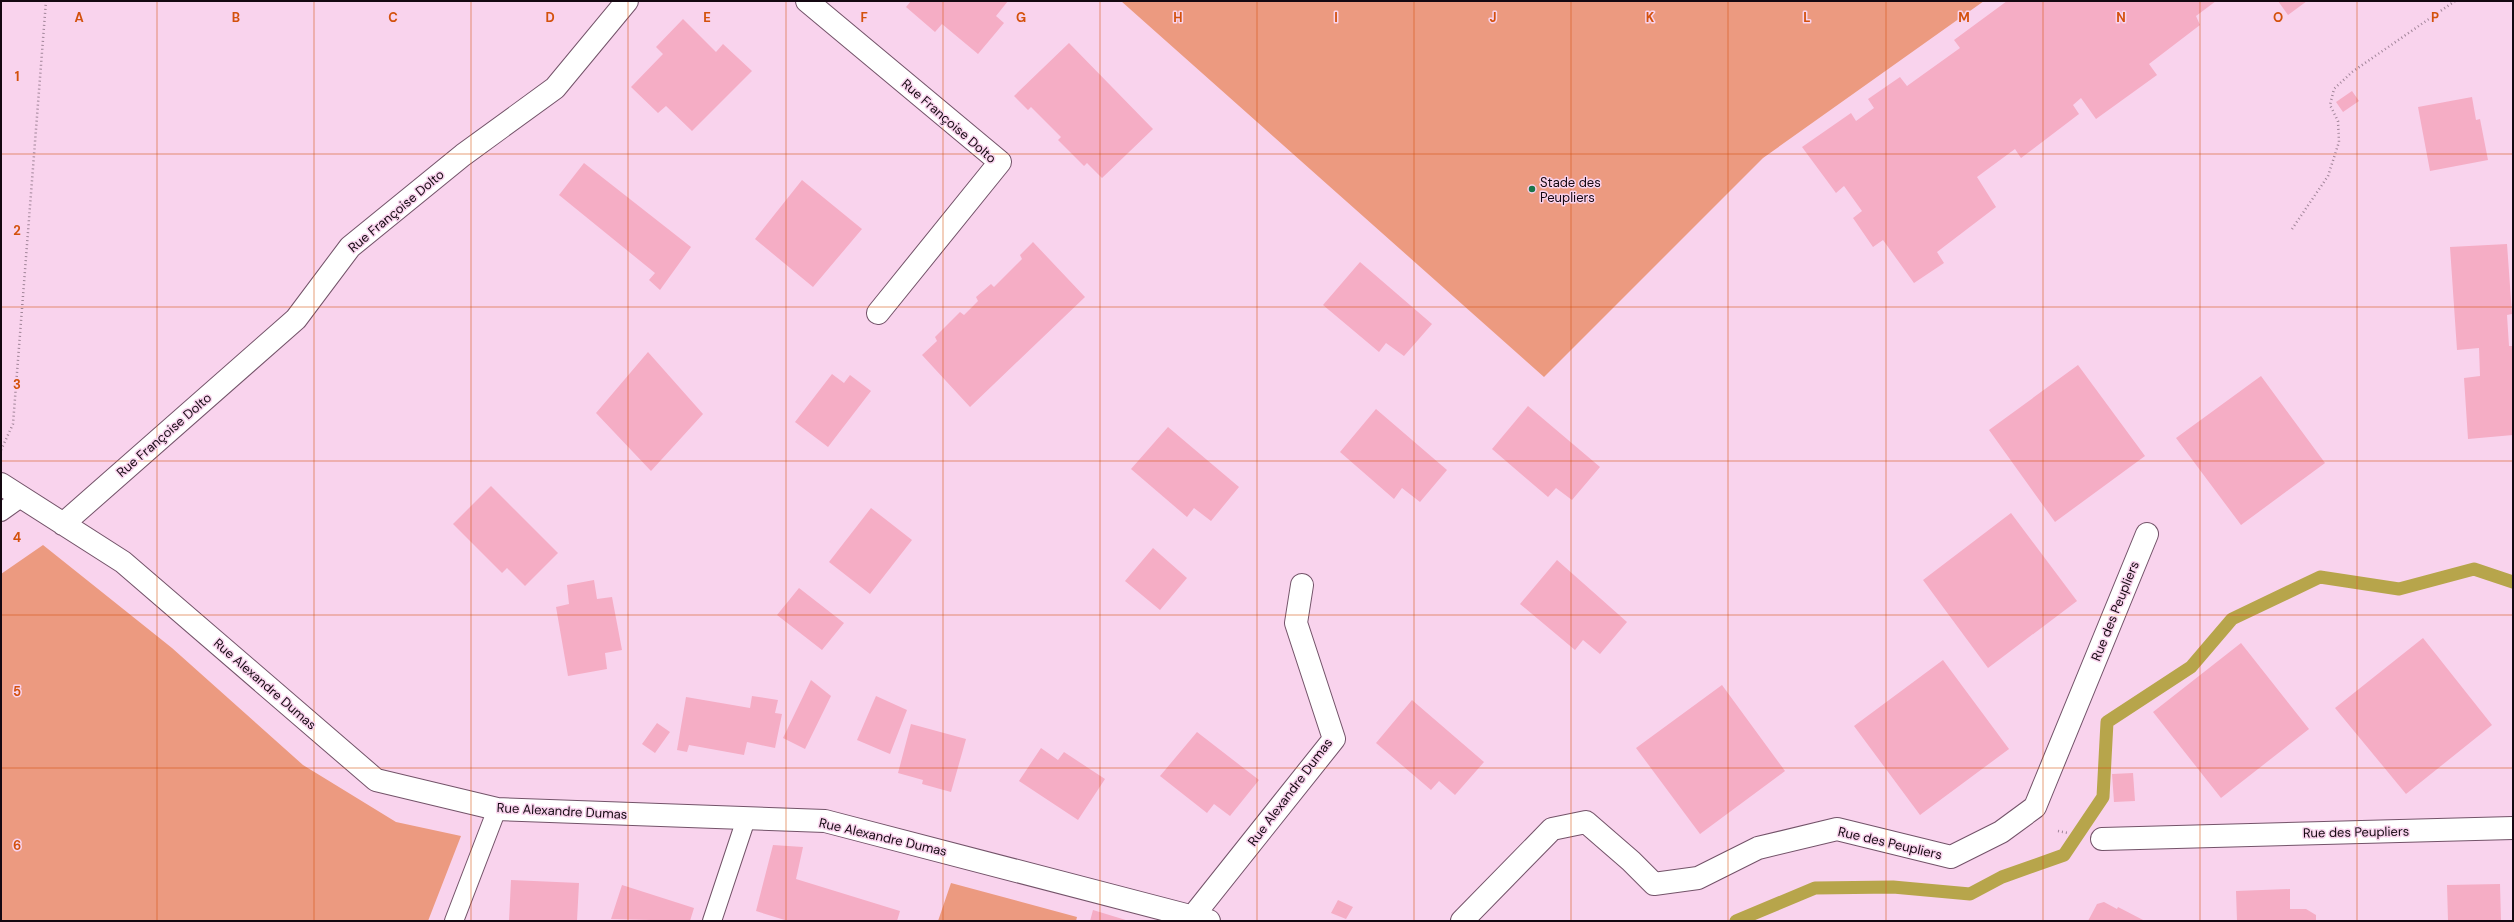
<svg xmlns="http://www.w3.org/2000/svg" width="2514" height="922" font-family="'DM Sans',sans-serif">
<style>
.green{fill:#ec9a80}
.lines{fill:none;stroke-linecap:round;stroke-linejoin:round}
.stream{stroke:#b7a54b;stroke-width:13}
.building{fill:#f5adc5}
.service-casing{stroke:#735369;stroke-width:20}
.minor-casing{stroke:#735369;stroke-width:24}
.path{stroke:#a18599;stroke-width:2.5;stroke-dasharray:1 3;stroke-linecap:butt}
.service{stroke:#fff;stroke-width:18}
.minor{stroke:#fff;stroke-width:22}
.grid{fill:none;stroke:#d3510c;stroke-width:1;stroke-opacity:0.55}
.poi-dot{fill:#1a754a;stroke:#f9d3ed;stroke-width:1.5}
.labels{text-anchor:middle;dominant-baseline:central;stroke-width:3;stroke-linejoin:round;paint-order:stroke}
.street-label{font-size:13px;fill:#140811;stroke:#f9d3ed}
.poi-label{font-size:13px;fill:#140811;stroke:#f9d3ed;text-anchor:start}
.grid-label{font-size:13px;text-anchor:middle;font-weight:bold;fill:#d3510c;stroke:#f9d3ed;stroke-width:3;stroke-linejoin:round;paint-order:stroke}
</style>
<rect width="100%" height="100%" fill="#f9d3ed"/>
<!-- green -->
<path class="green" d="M1121 1H1984L1763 158 1544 377Z
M43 545 172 648 303 765 396 822 461 836 428 921H1V574Z
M951 883 1077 917 1076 921H938Z"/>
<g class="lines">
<!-- stream -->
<path class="stream" d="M1736 921 1815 888 1893 887 1970 894 2002 877 2064 855 2103 797 2107 722 2191 667 2232 619 2320 577 2399 589 2474 569 2513 582"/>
</g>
<!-- building -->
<path class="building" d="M911 1H1008L996 16 1004 23 978 54 942 24 935 32 906 7Z
M2007 1H2216L2196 16 2200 25 2149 64 2157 75 2096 119 2081 98 2073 105 2079 114 2021 158 2015 149 1977 177 1996 207 1937 252 1944 263 1914 283 1883 240 1873 247 1853 218 1862 211 1844 186 1836 193 1802 147 1851 113 1856 121 1874 108 1868 99 1900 77 1907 86 1960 48 1954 40Z
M2278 1H2307L2288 15Z
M683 19 716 52 723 44 752 71 692 131 666 106 658 113 631 87 663 54 656 47Z
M1069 43 1153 129 1102 178 1087 163 1084 166 1058 140 1061 137 1031 107 1028 110 1014 96Z
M2352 91 2359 101 2343 112 2336 102Z
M2472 97 2476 120 2480 119 2488 160 2430 171 2418 107Z
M584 163 691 247 660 290 649 280 655 273 559 195Z
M802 180 862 229 813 287 755 239Z
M1033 242 1085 297 970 407 922 355 937 341 935 337 960 312 964 315 978 301 976 297 991 284 994 287 1022 259 1020 255Z
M2507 244 2512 314 2507 315 2509 346H2513V435L2468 439 2464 378 2480 376 2479 348 2457 350 2450 247Z
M1360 262 1432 324 1404 356 1386 343 1379 352 1323 305Z
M648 352 703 414 651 471 596 413Z
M2078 365 2145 456 2055 522 1989 430Z
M832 374 844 383 850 375 871 391 828 447 795 422Z
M2261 376 2325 463 2241 525 2176 438Z
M1528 406 1600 467 1572 500 1556 488 1548 497 1492 449Z
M1376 409 1447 470 1420 502 1402 488 1394 499 1340 452Z
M1168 427 1239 487 1211 521 1194 508 1187 517 1131 469Z
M491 486 558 553 525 586 507 568 502 573 453 524Z
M871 508 912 540 870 594 829 562Z
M2011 513 2077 601 1988 668 1923 580Z
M1153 548 1187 578 1160 610 1125 581Z
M1557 560 1627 622 1600 654 1583 640 1575 650 1520 604Z
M594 580 597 599 612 597 622 650 605 653 607 669 568 676 556 607 569 604 567 585Z
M799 588 844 623 822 650 777 615Z
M2423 638 2492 725 2406 794 2335 708Z
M2241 643 2309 729 2221 798 2153 712Z
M1943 660 2009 749 1920 815 1854 726Z
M811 680 831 696 805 749 783 738Z
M1722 685 1785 771 1700 834 1636 748Z
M752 696 778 700 775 713 782 714 775 748 747 742 744 755 689 745 687 752 677 750 686 697 750 708Z
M876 696 907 710 890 754 857 740Z
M1412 700 1484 762 1455 795 1439 781 1431 790 1376 743Z
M657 723 670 732 655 753 642 744Z
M911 724 966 739 951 792 922 784 923 780 898 773Z
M1197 732 1259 780 1230 816 1214 804 1207 813 1160 776Z
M1041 748 1058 760 1064 752 1105 779 1078 820 1019 781Z
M2133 773 2135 801 2114 802 2112 774Z
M773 845 803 847 796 879 900 911 897 921H788L756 911Z
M511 880 579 883 577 921H509Z
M2500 884 2501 921H2448L2447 885Z
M622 885 694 908 690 921 611 919Z
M2290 889V909H2306L2316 915V921H2237L2236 891Z
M1338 900 1353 907 1346 919 1331 913Z
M2104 902 2117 909 2118 907 2145 921H2088L2097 904Z
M1093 910 1129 921H1090Z"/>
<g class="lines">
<!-- service casing -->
<g class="service-casing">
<path id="service" d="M1 512 22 497
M454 921 497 809
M712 921 746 819"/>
</g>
<!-- minor casing -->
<g class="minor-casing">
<path id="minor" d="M807 1 1000 162 878 313
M1 484 123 562 376 780 497 809 825 821 1209 921
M63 524 296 319 350 247 463 155 555 88 627 1
M2102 839 2513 828
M1193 916 1334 739 1296 623 1302 585
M1462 921 1552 829 1586 822 1631 861 1654 884 1698 878 1758 848 1837 829 1951 857 2001 832 2035 807 2147 534"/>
</g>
<!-- path -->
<path class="path" d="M2292 229 2328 176 2339 142 2338 121 2330 105 2334 89 2352 72 2455 1
M1 450 13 424 46 1
M2058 831 2068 833"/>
<!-- service -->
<use href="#service" class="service"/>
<!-- minor -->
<use href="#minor" class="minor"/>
</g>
<!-- grid -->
<path class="grid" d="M157 1V921M314 1V921M471 1V921M628 1V921M786 1V921M943 1V921M1100 1V921M1257 1V921M1414 1V921M1571 1V921M1728 1V921M1886 1V921M2043 1V921M2200 1V921M2357 1V921M1 154H2513M1 307H2513M1 461H2513M1 615H2513M1 768H2513"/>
<!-- markers -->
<circle class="poi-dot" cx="1532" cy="189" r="4"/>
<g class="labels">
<!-- street labels -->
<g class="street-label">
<text transform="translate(949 121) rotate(41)">Rue Françoise Dolto</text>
<text transform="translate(396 211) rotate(-40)">Rue Françoise Dolto</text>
<text transform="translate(164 435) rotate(-41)">Rue Françoise Dolto</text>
<text transform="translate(2115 611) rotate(-68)">Rue des Peupliers</text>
<text transform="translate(265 684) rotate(41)">Rue Alexandre Dumas</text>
<text transform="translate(1290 792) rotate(-53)">Rue Alexandre Dumas</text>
<text transform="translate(562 811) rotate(3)">Rue Alexandre Dumas</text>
<text transform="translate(2356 832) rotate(-1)">Rue des Peupliers</text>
<text transform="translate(883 837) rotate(13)">Rue Alexandre Dumas</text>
<text transform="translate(1890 843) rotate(13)">Rue des Peupliers</text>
</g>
<!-- poi labels -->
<g class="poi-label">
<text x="1540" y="182">Stade des<tspan x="1540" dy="15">Peupliers</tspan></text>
</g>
</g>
<g class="grid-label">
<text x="79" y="22">A</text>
<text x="236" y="22">B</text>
<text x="393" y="22">C</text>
<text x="550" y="22">D</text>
<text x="707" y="22">E</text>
<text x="864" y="22">F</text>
<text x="1021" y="22">G</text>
<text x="1178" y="22">H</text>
<text x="1336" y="22">I</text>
<text x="1493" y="22">J</text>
<text x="1650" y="22">K</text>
<text x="1807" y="22">L</text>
<text x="1964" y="22">M</text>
<text x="2121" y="22">N</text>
<text x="2278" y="22">O</text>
<text x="2435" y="22">P</text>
<text x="17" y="81">1</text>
<text x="17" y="235">2</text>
<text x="17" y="389">3</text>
<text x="17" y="542">4</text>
<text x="17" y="696">5</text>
<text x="17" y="850">6</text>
</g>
<!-- border -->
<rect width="2514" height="922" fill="none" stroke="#140811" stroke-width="4"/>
</svg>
